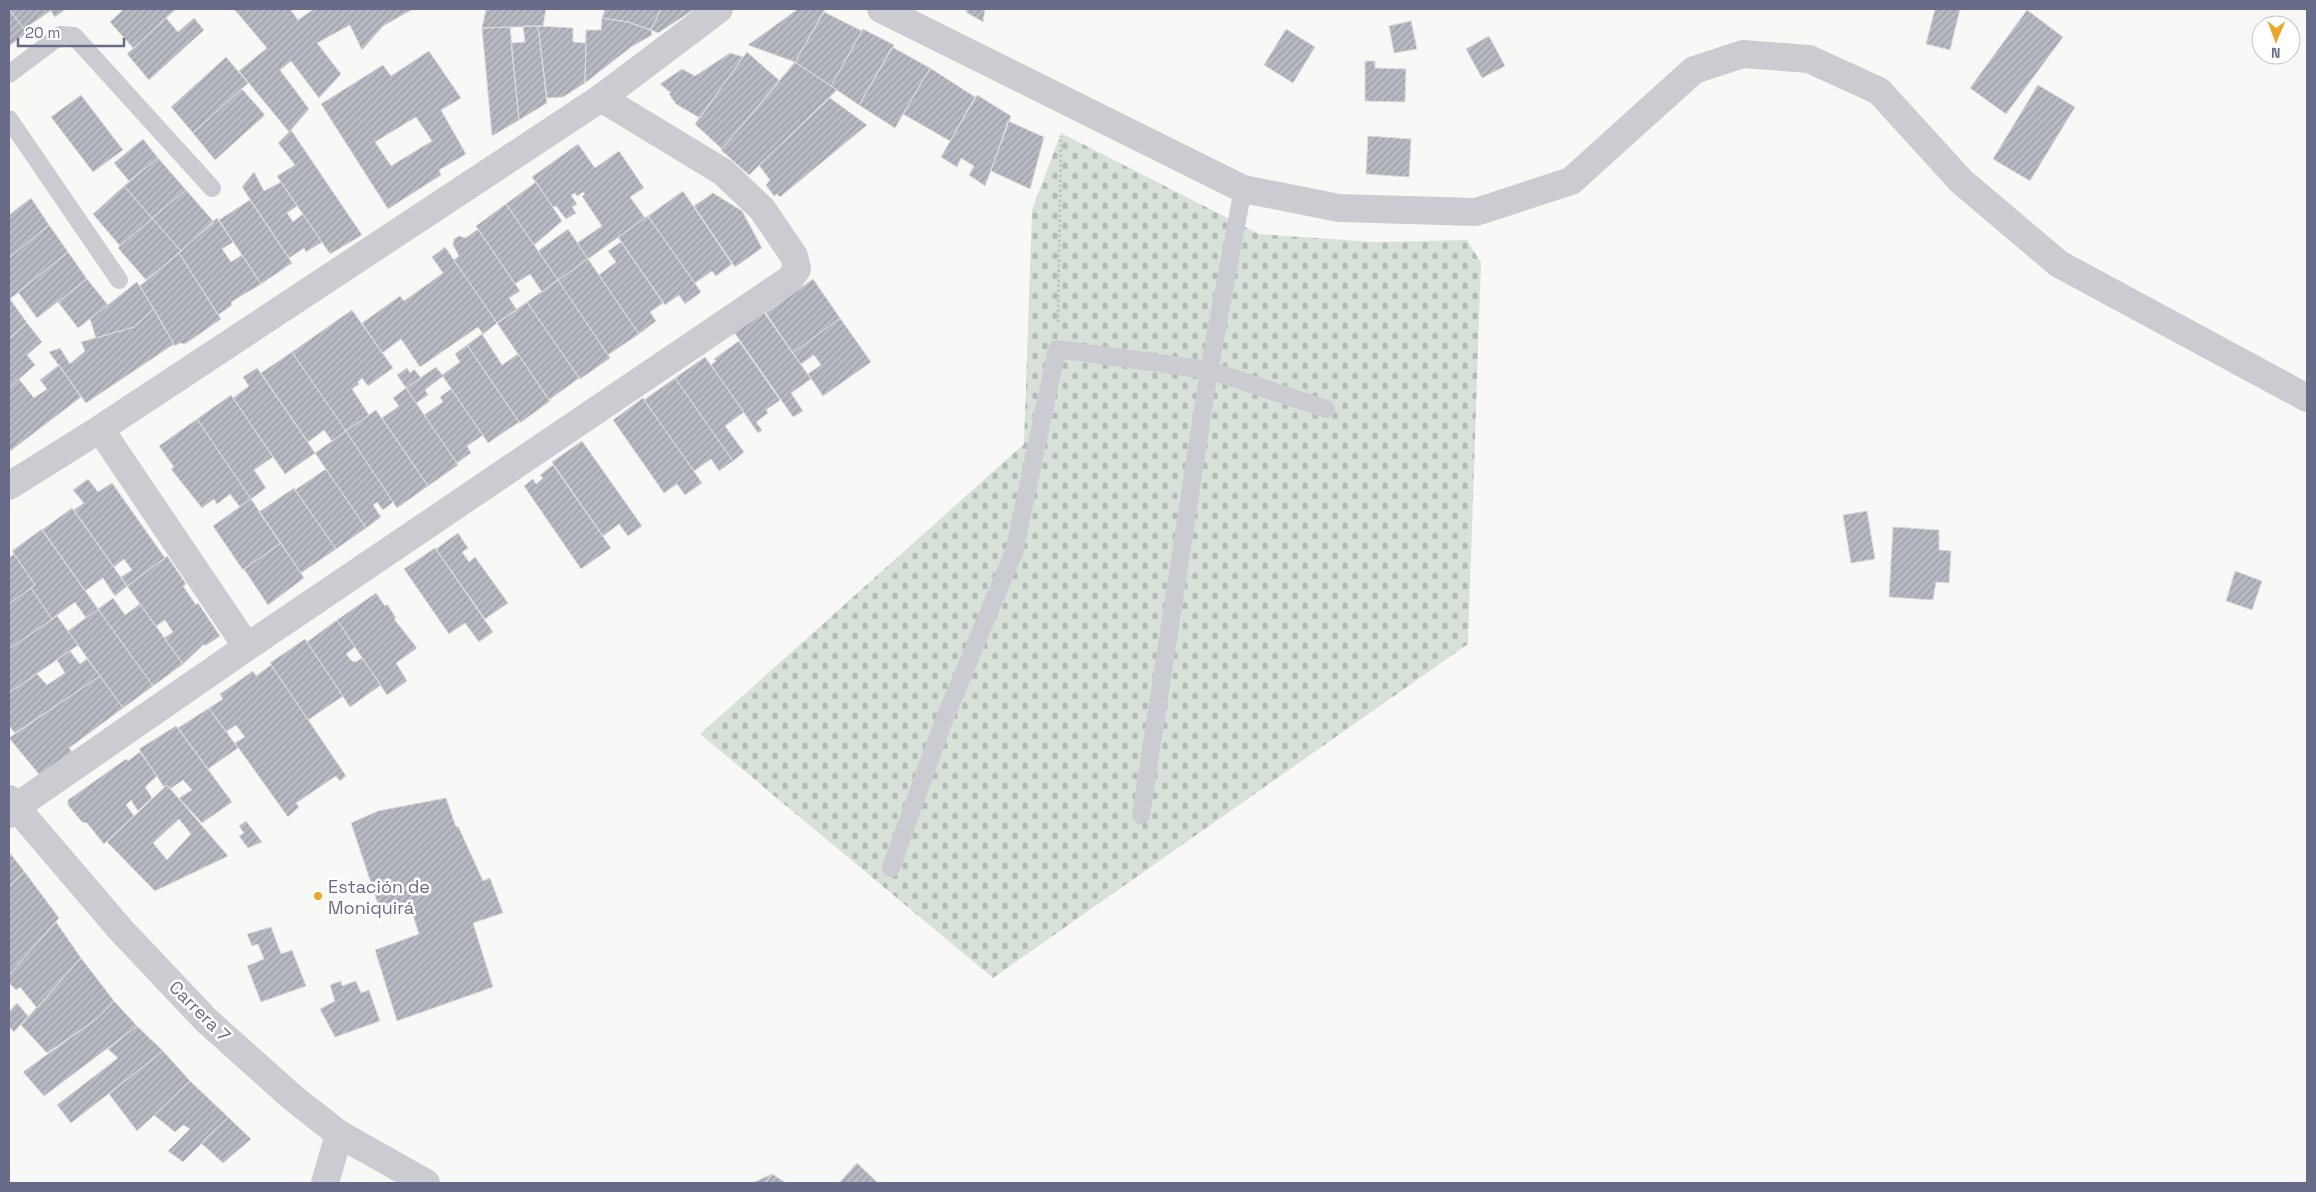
<svg xmlns="http://www.w3.org/2000/svg" width="2316" height="1192" font-family="'Space Grotesk',sans-serif">
<style>
.cemetery{fill:url(#cemetery-stones)}
.building{fill:url(#building-hatch);stroke:#dadbd8;fill-rule:evenodd}
.lines{fill:none;stroke-linecap:round;stroke-linejoin:round}
.path{stroke:#c2c2c6;stroke-width:3;stroke-dasharray:2.5 2.5;stroke-linecap:butt}
.service{stroke:#cbccd1;stroke-width:18}
.minor{stroke:#cbccd1;stroke-width:28}
.poi-dot{fill:#e8a727;stroke:#fff;stroke-width:2}
.labels{text-anchor:middle;dominant-baseline:central;stroke-width:5;stroke-linejoin:round;paint-order:stroke}
.poi-label{font-size:18px;fill:#676b88;stroke:#fff;text-anchor:start}
.street-label{font-size:18px;fill:#676b88;stroke:#fff}
</style>
<defs>
<pattern id="cemetery-stones" width="16" height="16" patternUnits="userSpaceOnUse" patternTransform="scale(1.25)"><rect width="16" height="16" fill="#d7e1d8"/><path d="M2 7V4a2 2 0 0 1 4 0v3zM10 15v-3a2 2 0 0 1 4 0v3z" fill="#b2bab5"/></pattern>
<pattern id="building-hatch" width="6" height="6" patternUnits="userSpaceOnUse" patternTransform="scale(1.25)"><rect width="6" height="6" fill="#b8bac3"/><path d="M-1 1l2-2M0 6l6-6M5 7l2-2" fill="none" stroke="#999ba4"/></pattern>
</defs>
<rect width="100%" height="100%" fill="#f8f9f6"/>
<!-- cemetery -->
<path class="cemetery" d="M1061 133 1259 234 1374 242 1467 240 1481 263 1468 644 993 978 700 734 1024 444 1032 210Z"/>
<!-- building -->
<path class="building" d="M9 9H49L50 11 24 29Z
M9 9 27 33 9 46Z
M49 9H66L55 17Z
M124 9H176L133 48 110 22Z
M234 9H290L298 20 314 9H413L383 26 362 50 350 25 317 43 341 74 319 98 291 61 280 70 309 109 289 132 239 71 267 48Z
M486 9H546L543 26 482 28Z
M605 9H661L651 30 628 22 602 18Z
M661 9H695L658 33 651 30Z
M798 9H825L795 62 748 45Z
M967 9H985L983 22 966 12Z
M1935 9H1960L1950 50 1926 44Z
M2027 10 2063 37 2006 114 1970 88Z
M824 12 862 31 831 86 795 62Z
M166 18 178 32 194 18 204 30 149 80 127 54Z
M602 18 628 22 651 30 652 35 631 47 585 83 586 30H601Z
M1411 21 1417 49 1394 53 1389 26Z
M523 26H538L547 103 519 120 511 43 525 42Z
M538 26 573 28V42L586 43 585 83 563 97 547 98Z
M510 27 519 120 492 136 482 28Z
M863 29 894 45 859 105 831 86Z
M1286 29 1315 47 1293 83 1264 65Z
M1489 36 1505 66 1482 78 1466 49Z
M892 47 930 68 895 128 859 105Z
M429 51 461 98 441 110 466 154 439 170 441 175 388 209 321 104 383 65 391 76ZM416 117 432 141 391 166 375 142Z
M747 52 780 81 722 149 695 124Z
M730 53 743 57 700 118 676 104 669 94 671 93 660 84 682 69 695 76Z
M226 57 248 83 193 133 171 107Z
M1365 61H1375V68L1406 69 1405 102 1365 101Z
M795 62 837 90 749 175 721 150Z
M930 68 975 97 950 141 903 114Z
M2038 85 2075 107 2030 181 1993 159Z
M242 89 265 115 215 160 193 133Z
M81 95 123 150 93 172 51 117Z
M977 95 1011 116 985 186 969 175 974 166 961 158 957 167 941 157Z
M830 98 867 125 780 197 777 194 774 196 766 185 770 180 759 165Z
M1008 121 1044 137 1030 189 991 171Z
M291 130 362 235 330 254 277 176 295 165 278 143Z
M1368 136 1411 139 1409 177 1366 174Z
M143 139 158 158 129 181 114 163Z
M578 144 595 168 619 151 644 188 630 197 645 218 588 259 577 243 602 226 582 196 585 194 583 192 577 196 575 193 571 195 577 204 572 207 576 213 566 219 556 206 553 207 532 177Z
M158 158 186 190 152 218 124 186Z
M254 172 264 191 281 182 297 206 287 213 293 222 303 214 322 242 306 252 304 248 289 258 242 187Z
M536 182 562 221 534 245 506 204Z
M124 186 152 218 120 246 93 214Z
M186 190 214 222 181 251 152 218Z
M683 191 732 264 716 276 712 271 695 283 648 216Z
M713 193 742 211 762 248 735 267 694 206Z
M31 198 49 225 9 258V215Z
M250 200 292 263 261 284 219 220Z
M506 204 558 280 542 292 530 274 515 284 476 226Z
M648 216 701 292 685 304 679 295 665 305 618 237Z
M152 218 181 251 146 280 118 248Z
M217 218 233 242 222 249 231 262 242 255 261 284 231 302 232 305 218 315 179 253Z
M49 225 68 252 10 299 9 258Z
M478 229 520 291 509 298 517 310 497 323 454 260 459 256 453 245 454 239 459 236 466 238Z
M568 229 588 259 558 280 538 251Z
M621 242 663 303 650 312 656 321 639 334 599 275 616 262 608 251Z
M445 247 497 323 483 334 478 327 420 367 401 339 382 353 362 323 400 296 404 301 443 273 432 257Z
M68 252 87 279 37 318 18 292Z
M179 253 221 319 185 344 180 343 175 346 140 286Z
M588 259 639 334 608 355 558 280Z
M87 279 108 305 78 328 58 302Z
M813 279 840 318 793 353 766 313Z
M558 280 610 358 580 379 527 302Z
M137 282 154 309 134 327 96 338 90 319Z
M10 299 27 323 9 339V300Z
M527 302 579 378 549 400 497 323Z
M154 309 174 344 86 403 49 352 60 348 70 364 85 351 81 342 134 327Z
M352 310 393 368 368 386 362 378 358 382 359 384 352 389 369 415 346 431 292 352Z
M763 311 811 379 791 393 803 411 793 417 734 332Z
M840 318 871 362 823 396 808 374 821 365 814 355 801 364 793 353Z
M27 323 42 342 27 355 35 365 9 388V339Z
M482 334 502 365 518 354 550 401 520 423 467 345Z
M739 341 780 400 766 410 768 413 756 422 762 430 758 433 711 365 716 361 714 359Z
M467 345 519 422 488 443 442 375 460 362 455 354Z
M292 352 346 431 332 441 324 430 308 442 261 373Z
M705 357 744 412 725 426 744 452 733 461 675 378Z
M59 365 81 397 9 452V388L19 379 34 398 47 389 40 380Z
M436 367 443 376 425 390 428 395 416 403 406 388Z
M257 368 315 453 285 474 233 398 249 386 243 377Z
M407 368 410 373 414 369 421 378 406 388 397 375Z
M675 378 733 461 719 471 711 459 694 471 644 400Z
M406 388 458 465 428 486 382 418 399 406 393 398Z
M451 389 483 435 467 446 471 453 457 463 424 415 443 402 440 397Z
M231 395 273 457 254 470 266 488 251 499 197 419Z
M643 398 702 483 685 495 677 484 664 493 613 420Z
M376 410 428 486 397 508 346 431Z
M197 419 251 499 240 507 230 494 217 504 214 499 202 508 171 469 174 467 159 446Z
M346 431 393 502 383 510 377 502 373 505 381 517 366 528 315 453Z
M582 441 642 526 628 536 619 524 603 536 552 462Z
M553 465 611 548 581 569 524 486 533 479 536 484 543 478 540 475Z
M326 469 366 528 336 549 295 490Z
M88 479 98 492 112 483 165 558 127 586 121 577 132 570 124 559 114 567 74 510 84 503 73 490Z
M294 488 336 549 301 573 259 512Z
M251 499 281 543 243 570 213 526Z
M72 508 127 586 115 596 103 578 85 591 42 530Z
M1867 511 1875 559 1851 563 1843 515Z
M1893 527 1939 530V550L1951 551 1949 583 1936 582 1933 600 1889 597Z
M42 529 98 609 86 618 75 602 52 619 31 588 35 585 14 554 12 551Z
M458 533 468 548 462 552 469 562 475 557 508 603 485 619 436 549Z
M281 543 304 578 268 605 244 569Z
M435 548 493 632 479 642 465 623 449 634 404 569Z
M14 554 35 585 9 604V558Z
M167 556 186 584 183 586 196 605 198 603 220 636 205 646 204 644 183 664 164 638 173 632 165 620 156 626 127 586Z
M2235 571 2262 581 2252 610 2226 601Z
M31 588 52 619 9 649V604Z
M376 593 385 606 387 604 396 618 394 619 417 648 396 663 407 681 387 695 337 620Z
M113 598 125 615 140 604 183 664 153 686 98 609Z
M98 609 153 686 123 708 68 631Z
M57 616 78 645 9 693V649Z
M337 620 355 647 346 654 352 661 356 662 362 658 381 685 350 707 307 642Z
M305 639 343 696 308 720 270 663Z
M70 651 80 664 87 659 100 676 15 733 9 726V693L37 674 47 685 65 673 57 660Z
M271 665 346 776 340 781 336 776 296 803 299 807 288 817 235 743 245 737 236 725 226 732 209 708 223 699 220 694 253 671 256 676Z
M100 676 123 708 69 748 76 757 43 779 9 738Z
M209 708 238 748 208 769 178 728Z
M176 726 232 802 202 823 179 798 192 790 183 780 170 789 167 785 164 787 139 749Z
M140 752 157 776 145 787 152 798 138 811 131 800 126 805 134 816 104 844 87 823 82 822 68 805V800L126 759 128 761Z
M167 785 228 856 155 891 107 842ZM179 819 191 834 167 860 153 843Z
M446 798 456 827 458 826 483 881 490 878 503 913 473 923 493 987 397 1021 375 950 419 934 410 906 382 916 351 823 378 811Z
M246 821 262 842 248 848 239 836 244 833 239 826Z
M9 852 24 871 9 887Z
M24 871 59 918 9 975V887Z
M56 922 81 958 37 1008 20 987 16 990 9 983V975Z
M271 927 281 954 292 950 306 986 261 1002 247 966 264 959 258 944 252 946 247 934Z
M81 958 114 1001 98 1018 47 1053 21 1025Z
M341 981 342 986 356 981 361 993 369 990 380 1021 335 1037 320 1009 335 1001 330 985Z
M114 1001 137 1026 44 1096 23 1072 98 1018Z
M17 1003 28 1016 14 1032 9 1026V1012Z
M137 1026 163 1051 71 1123 57 1105 118 1058 108 1049Z
M163 1051 190 1081 137 1131 109 1094Z
M190 1081 228 1117 183 1162 168 1151 190 1129 183 1125 175 1132 154 1115Z
M228 1117 251 1139 223 1163 201 1143Z
M857 1163 878 1183H839Z
M772 1174 786 1183H766Z
M772 1174 766 1183H752Z"/>
<g class="lines">
<!-- path -->
<path class="path" d="M1058 322 1061 136"/>
<!-- service -->
<path class="service" d="M9 74 61 35 74 36 212 188
M9 119 119 280
M1141 815 1209 370 1243 189
M891 868 944 720 1014 552 1057 349 1209 370 1326 409"/>
<!-- minor -->
<path class="minor" d="M881 9 1243 189 1339 208 1476 212 1571 181 1694 70 1743 54 1809 59 1879 91 1961 181 2059 264 2307 398
M100 429 247 647
M9 486 100 429 601 98 719 9
M9 799 120 929 206 1020 292 1097 339 1134 426 1183
M9 814 16 807 247 647 790 279 797 269 794 256 762 209 723 172 601 98
M325 1183 339 1134"/>
</g>
<!-- markers -->
<circle class="poi-dot" cx="318" cy="896" r="5"/>
<g class="labels">
<!-- poi labels -->
<g class="poi-label">
<text x="328" y="886">Estación de<tspan x="328" dy="21">Moniquirá</tspan></text>
</g>
<!-- street labels -->
<g class="street-label">
<text transform="translate(200 1011) rotate(45)">Carrera 7</text>
</g>
</g>
<!-- border -->
<rect width="2316" height="1192" fill="none" stroke="#676b88" stroke-width="20"/>
<!-- north arrow -->
<g transform="translate(2276 40) rotate(181)"><circle r="24" fill="#ffffff" stroke="#c2c4cf"/>
<path d="M0-4L9 19L0 12L-9 19Z" fill="#e8a727"/>
<text y="-8" font-size="14" font-weight="bold" text-anchor="middle" fill="#676b88">N</text>
</g>
<!-- scale -->
<path d="M18 38v8h106v-8" fill="none" stroke="#676b88" stroke-width="2.5"/>
<text x="25" y="38" font-size="15" fill="#676b88" stroke="#ffffff" stroke-width="4" paint-order="stroke">20 m</text>
</svg>
